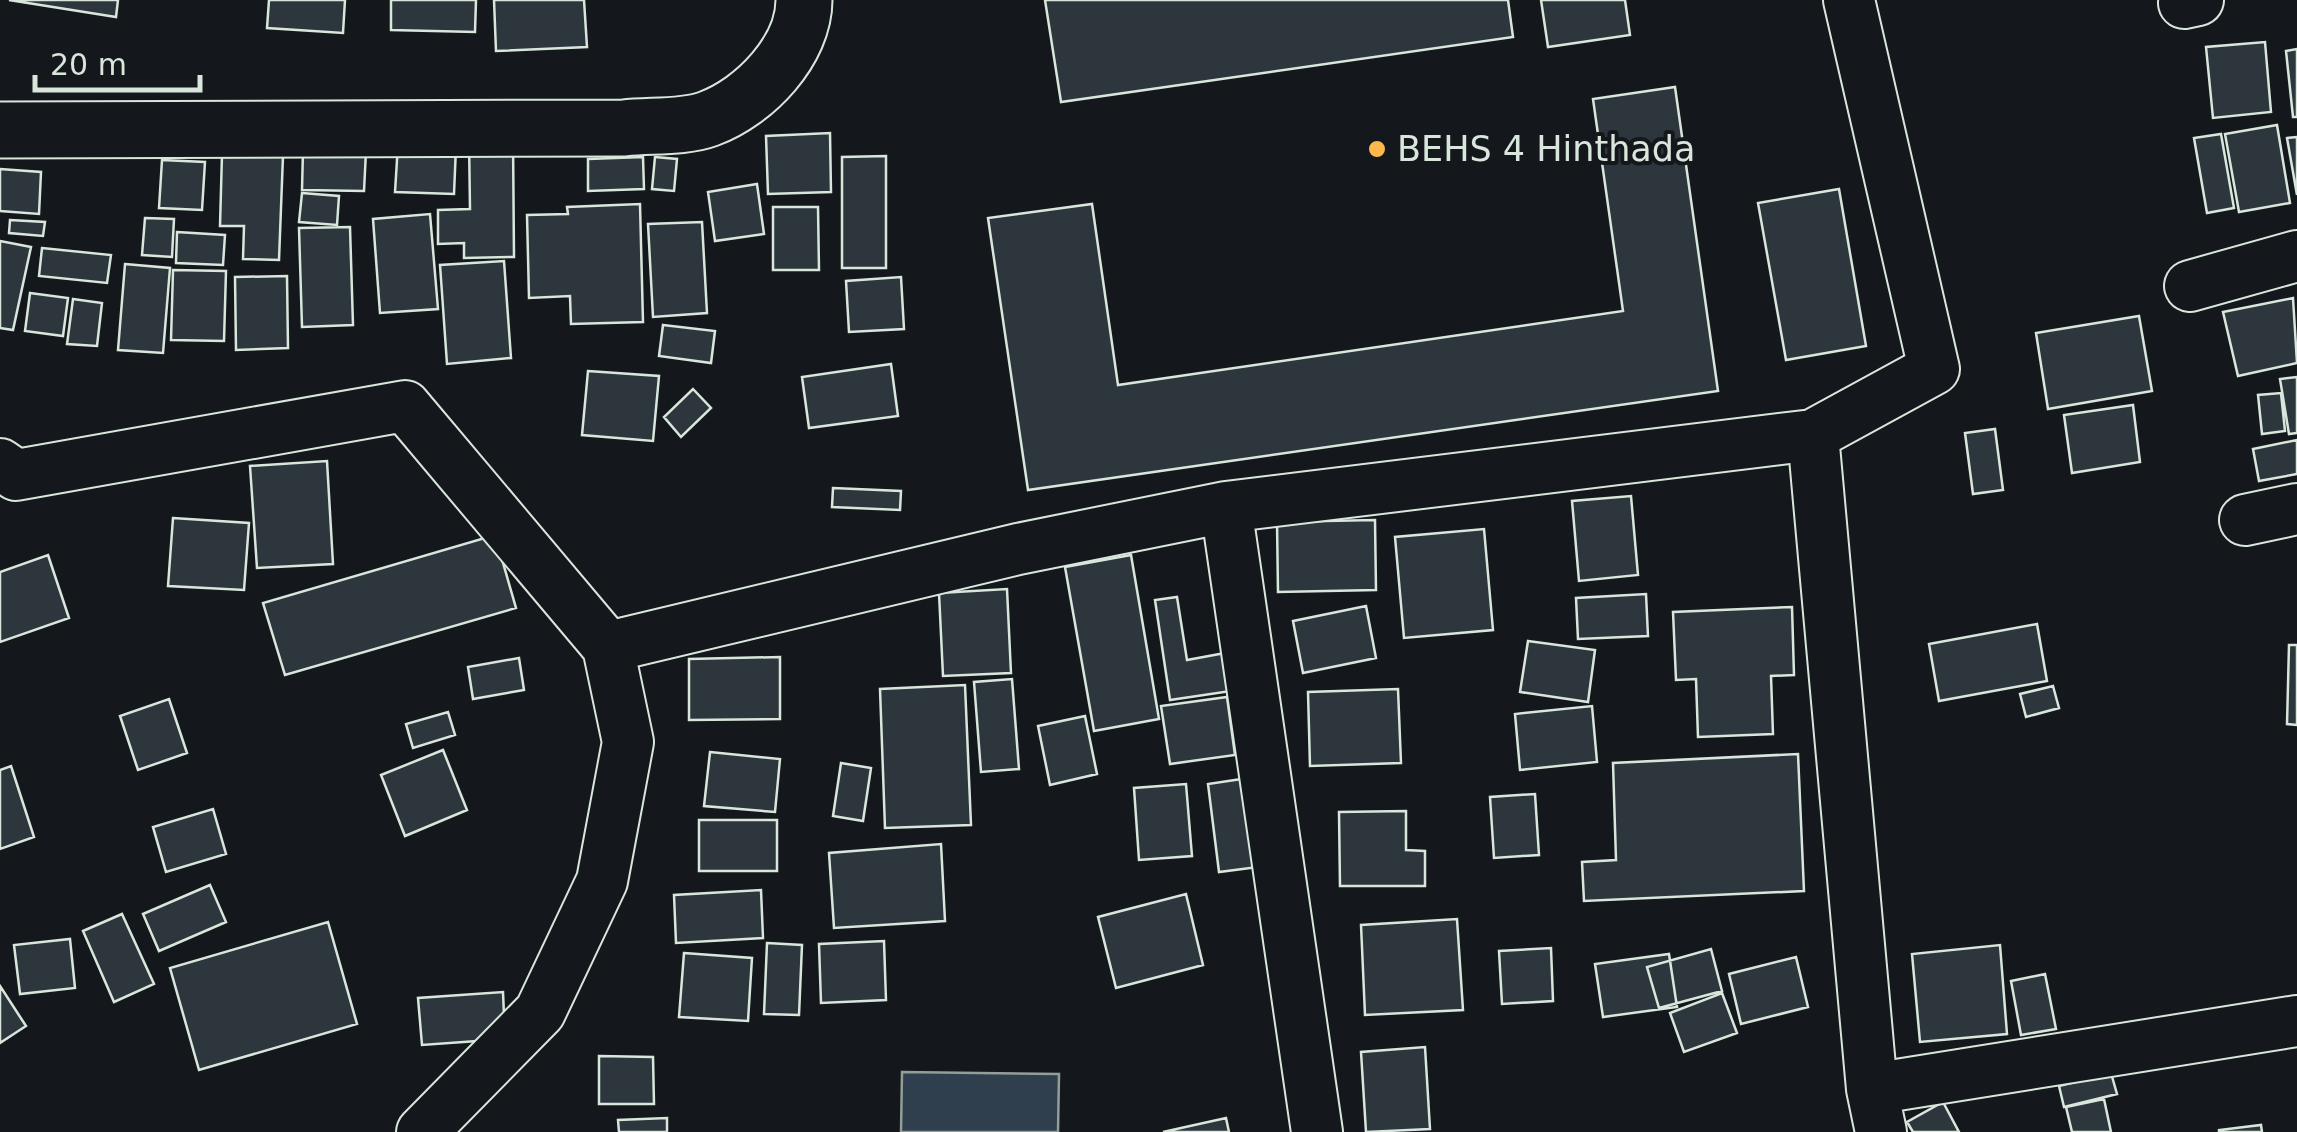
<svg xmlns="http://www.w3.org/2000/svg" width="2297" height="1132" font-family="'DejaVu Sans',sans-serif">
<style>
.water{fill:#2f3f4d;stroke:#939e99;stroke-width:2.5}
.building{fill:#2c363c;stroke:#d8e6dc;stroke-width:2.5}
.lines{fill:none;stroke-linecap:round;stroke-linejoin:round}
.street-casing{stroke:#d8e6dc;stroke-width:54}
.secondary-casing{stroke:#d8e6dc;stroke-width:59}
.street{stroke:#14181c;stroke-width:50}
.secondary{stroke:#14181c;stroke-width:55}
.poi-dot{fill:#ffb74d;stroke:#14181c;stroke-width:4}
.labels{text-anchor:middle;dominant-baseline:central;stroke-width:8;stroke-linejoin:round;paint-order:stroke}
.poi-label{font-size:35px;fill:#d8e6dc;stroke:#14181c;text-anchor:start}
</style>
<rect width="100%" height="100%" fill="#14181c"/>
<!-- water -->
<path class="water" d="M902 1072 1059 1074 1058 1132H901Z"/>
<!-- building -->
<path class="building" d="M9 0H118L116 17Z
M269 0H345L343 33 267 28Z
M391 0H476L475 32 391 30Z
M494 0H584L587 47 496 51Z
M1045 0H1508L1513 37 1061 102Z
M1541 0H1625L1630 35 1548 47Z
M2265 42 2271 112 2213 118 2206 47Z
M2297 49V117H2293L2286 51Z
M1675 87 1718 391 1028 490 988 218 1092 204 1118 385 1623 311 1593 99Z
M2277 125 2290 203 2239 212 2225 134Z
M830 133 831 192 768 194 766 136Z
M2221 134 2234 208 2207 213 2194 138Z
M2297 137V195L2287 138Z
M469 139H513L514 257 464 258V243L438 244V210L470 209Z
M398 144 456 147 454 194 395 192Z
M303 150 366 151 364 191 302 190Z
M222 154 283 156 279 260 243 259 244 226H220Z
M886 156V268H842V157Z
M643 157 644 189 588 191V159Z
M655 157 677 159 674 191 652 189Z
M162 160 205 162 202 210 159 208Z
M0 169 41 172 39 214 0 211Z
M757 184 764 234 715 241 708 192Z
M1839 189 1866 346 1786 360 1758 203Z
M302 193 339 196 337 225 299 222Z
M640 204 643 322 571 324 570 296 529 298 527 215 568 214 567 207Z
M773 207H818L819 270H773Z
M430 214 438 309 380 313 373 219Z
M145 218 174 219 172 257 142 255Z
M10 220 45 222 43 236 9 233Z
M702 222 707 313 653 317 648 224Z
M350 227 353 325 302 327 299 228Z
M177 232 225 235 223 265 176 263Z
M0 241 31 247 13 330 0 328Z
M42 248 111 255 107 283 39 276Z
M504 261 511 358 447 364 440 265Z
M125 264 170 268 163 353 118 350Z
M173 270 226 271 224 341 171 340Z
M287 276 288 348 236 350 235 277Z
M901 277 904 329 849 332 846 281Z
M30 293 68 298 63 336 25 331Z
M2293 298 2297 363 2238 376 2223 312Z
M73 299 102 303 97 346 67 344Z
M2139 316 2152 391 2048 409 2036 333Z
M663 325 715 331 711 363 659 356Z
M891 364 898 416 809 428 802 377Z
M588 371 659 376 653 441 582 435Z
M2297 377V433L2289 434 2280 379Z
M693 389 711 408 681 437 664 417Z
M2281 393 2285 431 2262 434 2258 395Z
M2133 405 2140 462 2072 473 2064 415Z
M1995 429 2003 490 1973 494 1965 433Z
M2297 440V474L2259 481 2253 449Z
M327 461 333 564 257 568 250 466Z
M833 488 901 491 900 510 832 507Z
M1631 496 1638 575 1579 581 1572 501Z
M173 518 249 523 244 590 168 586Z
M1375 520 1376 590 1278 592 1277 522Z
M1484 529 1493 630 1404 638 1395 537Z
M495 535 516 608 285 675 263 603Z
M48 555 69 618 0 642V572Z
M1131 555 1159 719 1094 731 1065 567Z
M1007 589 1011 673 943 676 939 593Z
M1646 594 1648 636 1578 639 1576 598Z
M1177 597 1187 660 1225 653 1231 691 1170 700 1155 600Z
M1366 606 1376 658 1303 673 1293 621Z
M1792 607 1794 675 1771 676 1773 734 1698 737 1696 679 1676 680 1673 612Z
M2037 624 2047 681 1939 701 1929 644Z
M1528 641 1595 650 1588 702 1520 692Z
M2289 645H2297V725L2287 724Z
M780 657V719L689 720V659Z
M519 658 524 690 473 699 468 667Z
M1012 679 1019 769 981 772 974 682Z
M965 685 971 825 885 828 880 689Z
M2053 686 2059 708 2026 717 2020 694Z
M1398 689 1401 763 1310 766 1308 692Z
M1227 697 1235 755 1170 764 1161 706Z
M169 699 187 753 138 770 120 716Z
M1592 706 1597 762 1520 770 1515 714Z
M448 712 455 735 413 748 406 724Z
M1085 716 1097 774 1050 785 1038 726Z
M443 750 467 810 405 836 381 775Z
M710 752 780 759 775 812 704 806Z
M1798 754 1804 891 1584 901 1582 862 1616 860 1613 763Z
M841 763 871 768 863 821 833 816Z
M11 766 34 837 0 849V770Z
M1255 777 1266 866 1219 872 1208 784Z
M1186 784 1192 856 1139 860 1134 788Z
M1535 794 1539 855 1494 858 1490 797Z
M213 809 226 854 166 872 153 827Z
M1406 811V850L1425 851V886H1340L1339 812Z
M699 820H777V871H699Z
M941 844 945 921 834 928 829 853Z
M210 885 226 922 159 951 143 914Z
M761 890 763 938 676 943 674 895Z
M1186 894 1203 965 1116 988 1098 917Z
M122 914 154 984 114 1002 83 931Z
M1457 919 1463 1010 1365 1015 1361 925Z
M328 922 357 1024 199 1070 170 968Z
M70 939 75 988 20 994 14 945Z
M884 941 886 1000 821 1003 819 944Z
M767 943 802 945 799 1015 764 1014Z
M2000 945 2007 1034 1920 1042 1912 954Z
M1551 948 1553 1001 1502 1004 1499 951Z
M1711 949 1722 991 1659 1008 1647 967Z
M684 953 752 958 748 1021 679 1017Z
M1669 954 1677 1007 1603 1017 1595 964Z
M1796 957 1808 1007 1741 1024 1729 974Z
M2045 974 2056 1029 2021 1035 2011 981Z
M0 986 26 1026 0 1043Z
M503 992 505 1039 422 1045 418 998Z
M1722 993 1737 1033 1684 1052 1670 1013Z
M1425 1047 1430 1129 1366 1132 1361 1052Z
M599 1056 653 1057 654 1104H599Z
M2111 1073 2117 1094 2064 1107 2059 1086Z
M2104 1099 2111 1132H2072L2066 1107Z
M1943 1102 1959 1132H1913L1907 1122Z
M667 1118V1132H619L618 1120Z
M1226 1118 1229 1132H1163Z
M2261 1125 2262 1132H2219V1130Z"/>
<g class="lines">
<!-- street casing -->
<g class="street-casing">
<path id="street" d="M2184 3 2198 0
M2190 286 2297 256
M1813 435 1872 1089 1881 1132
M0 464 16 475 405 406 608 647 628 742 602 881 540 1012 422 1132
M1226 507 1317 1132
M2245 520 2297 509
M608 647 1018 549 1226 507 1813 435 1934 369 1849 0
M1872 1089 2297 1021"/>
</g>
<!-- secondary casing -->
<g class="secondary-casing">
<path id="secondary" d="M0 130 624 128C649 125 684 128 708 119 755 102 804 50 804 0"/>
</g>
<!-- street -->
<use href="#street" class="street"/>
<!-- secondary -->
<use href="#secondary" class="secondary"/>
</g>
<!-- markers -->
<circle class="poi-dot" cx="1377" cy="149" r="10"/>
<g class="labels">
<!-- poi labels -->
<g class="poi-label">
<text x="1397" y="149">BEHS 4 Hinthada</text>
</g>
</g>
<!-- scale -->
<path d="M35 75v15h165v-15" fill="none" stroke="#d8e6dc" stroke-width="5"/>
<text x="50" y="75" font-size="30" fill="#d8e6dc" stroke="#14181c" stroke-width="8" paint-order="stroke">20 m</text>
</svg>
